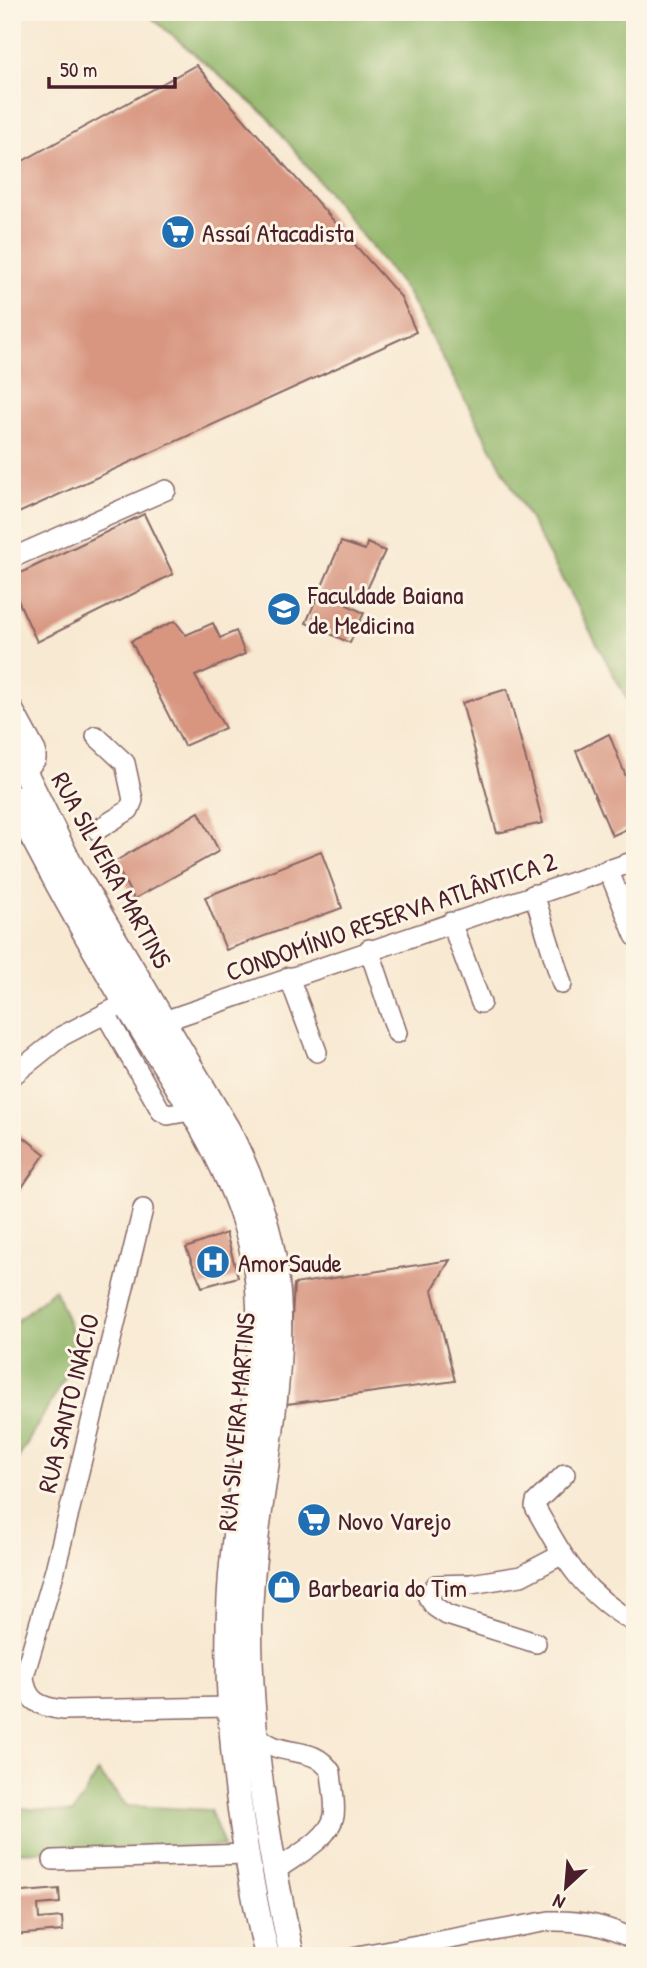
<svg xmlns="http://www.w3.org/2000/svg" width="647" height="1968" font-family="'Patrick Hand',sans-serif">
<style>
.forest{fill:#92b66b;stroke:#6e6a4b;stroke-width:2}
.building{fill:#d89681}
.lines{fill:none;stroke-linecap:round;stroke-linejoin:round}
.minor-casing{stroke:#876665;stroke-width:22}
.major-casing{stroke:#876665;stroke-width:27}
.minor{stroke:#fff;stroke-width:19}
.major{stroke:#fff;stroke-width:24}
.labels{text-anchor:middle;dominant-baseline:central;stroke-width:6;stroke-linejoin:round;paint-order:stroke}
.poi-label{font-size:26px;fill:#4a1f2b;stroke:#fcf5e5;text-anchor:start}
.street-label{font-size:26px;fill:#4a1f2b;stroke:#fcf5e5}
</style>
<rect width="100%" height="100%" fill="#fcf5e5"/>
<filter id="ink" filterUnits="userSpaceOnUse"><feTurbulence type="fractalNoise" baseFrequency=".0143" numOctaves="2"/><feDisplacementMap in="SourceGraphic" scale="14" xChannelSelector="R" yChannelSelector="G"/><feConvolveMatrix kernelMatrix="1 2 1 2 8 2 1 2 1" color-interpolation-filters="sRGB"/></filter>
<filter id="wash" filterUnits="userSpaceOnUse"><feTurbulence type="fractalNoise" baseFrequency=".00686" numOctaves="4" result="noise"/><feDisplacementMap in="SourceGraphic" scale="28" xChannelSelector="R" yChannelSelector="G"/><feGaussianBlur stdDeviation="1.57" result="paint"/><feColorMatrix in="noise" values="0 0 0 0 0 0 0 0 0 0 0 0 0 0 0 0 0 1.4 0 .05"/><feComposite in="paint" operator="in"/></filter>
<g filter="url(#wash)">
<rect width="100%" height="100%" fill="#f8e9d2"/>
<!-- forest -->
<path class="forest" d="M145 12H635V714L407 292 267 116Z
M55 1289 80 1352 12 1469V1325Z
M98 1772 127 1806 210 1810 224 1846 12 1852V1807L73 1813Z"/>
<g id="blocks">
<!-- building -->
<path class="building" d="M196 65 401 297 416 332 12 516V167Z
M144 514 173 574 37 642 12 587V577Z
M341 542 365 550 367 543 385 551 363 598 352 591 347 605 364 613 350 643 306 623Z
M175 621 186 635 213 623 220 638 236 631 245 654 195 676 225 728 184 746 131 641Z
M507 689 543 823 497 833 462 703Z
M609 734 635 799V825L612 836 576 751Z
M199 812 219 851 134 899 114 862Z
M321 851 342 908 226 950 205 897Z
M12 1128 45 1154 16 1196 12 1194Z
M226 1233 238 1277 202 1287 186 1248Z
M450 1260 432 1290 455 1381 287 1404 294 1284Z
M59 1889 60 1903 38 1905 39 1919 62 1917 63 1931 12 1935V1893Z"/>
</g>
</g>
<g filter="url(#ink)">
<use href="#blocks" fill-opacity="0" stroke="#876665" stroke-width="2"/>
<g class="lines">
<!-- minor casing -->
<g class="minor-casing">
<path id="minor" d="M12 558 166 490
M12 707 36 751V759L24 773
M96 736 125 763 133 800 129 810 97 830
M608 869 635 936
M534 894 562 984
M451 922 481 1003
M369 949 397 1033
M289 977 317 1052
M105 1013 161 1111 168 1115 190 1111
M164 1021 635 861
M12 1076 62 1036 116 1008
M143 1209 55 1570 24 1676C26 1702 40 1707 64 1710L229 1707
M565 1474 536 1502 535 1507C565 1560 581 1592 635 1623
M536 1643 447 1615 435 1607 428 1597 436 1585 471 1584 521 1576 561 1555
M256 1734C281 1761 312 1742 331 1772 332 1786 336 1803 334 1816 329 1840 293 1857 275 1871
M53 1860 247 1854
M357 1956 549 1921C582 1920 605 1925 635 1940"/>
</g>
<!-- major casing -->
<g class="major-casing">
<path id="major" d="M12 746 69 862 228 1130C248 1170 265 1211 273 1254 295 1373 252 1500 250 1619 249 1733 268 1845 292 1956
M12 797C48 869 87 938 128 1007 177 1087 239 1172 255 1265 270 1354 242 1463 233 1553 219 1687 237 1825 267 1956"/>
</g>
<!-- minor -->
<use href="#minor" class="minor"/>
<!-- major -->
<use href="#major" class="major"/>
</g>
</g>
<!-- icons -->
<defs>
<g id="supermarket-disc" transform="scale(1.75)"><circle r="9.5" fill="#1f6fb2" stroke="#fcf5e5"/><path d="M-6-5.5h2.5l.6 2H6L4.5 2H-2.5L-4.4-4H-6ZM-1.5 3.2a1.3 1.3 0 1 0 .1 0ZM3 3.2a1.3 1.3 0 1 0 .1 0Z" fill="#fff"/></g>
<g id="university-disc" transform="scale(1.75)"><circle r="9.5" fill="#1f6fb2" stroke="#fcf5e5"/><path d="M0-5L7-2L0 1L-7-2ZM-4 1L0 2.5L4 1V4Q0 6-4 4Z" fill="#fff"/></g>
<g id="hospital-disc" transform="scale(1.75)"><circle r="9.5" fill="#1f6fb2" stroke="#fcf5e5"/><path d="M-5-5h3v3.5h4V-5h3V5h-3V1.5h-4V5h-3Z" fill="#fff"/></g>
<g id="shop-disc" transform="scale(1.75)"><circle r="9.5" fill="#1f6fb2" stroke="#fcf5e5"/><path d="M-5-2.5h2.3a2.7 3.5 0 0 1 5.4 0H5L5.5 6h-11ZM-1.5-2.5h3a1.5 2.3 0 0 0-3 0Z" fill="#fff"/></g>
</defs>
<g fill-rule="evenodd">
<use href="#supermarket-disc" x="178" y="232"/>
<use href="#university-disc" x="284" y="609"/>
<use href="#hospital-disc" x="213" y="1262"/>
<use href="#supermarket-disc" x="314" y="1520"/>
<use href="#shop-disc" x="284" y="1587"/>
</g>
<g class="labels">
<!-- poi labels -->
<g class="poi-label">
<text x="202" y="232">Assaí Atacadista</text>
<text x="308" y="594">Faculdade Baiana<tspan x="308" dy="30">de Medicina</tspan></text>
<text x="238" y="1262">AmorSaude</text>
<text x="338" y="1520">Novo Varejo</text>
<text x="308" y="1587">Barbearia do Tim</text>
</g>
<!-- street labels -->
<g class="street-label">
<text transform="translate(112 870) rotate(61)">RUA SILVEIRA MARTINS</text>
<text transform="translate(391 916) rotate(-19)">CONDOMÍNIO RESERVA ATLÂNTICA 2</text>
<text transform="translate(68 1403) rotate(-76)">RUA SANTO INÁCIO</text>
<text transform="translate(236 1422) rotate(-85)">RUA SILVEIRA MARTINS</text>
</g>
</g>
<!-- margin -->
<rect width="647" height="1968" fill="none" stroke="#fcf5e5" stroke-width="42"/>
<!-- north arrow -->
<g transform="translate(566 1887) rotate(206)" stroke="#fcf5e5" stroke-width="5" paint-order="stroke">
<path d="M0-5L12 26L0 18L-12 26Z" fill="#4a1f2b"/>
<text y="-10" font-size="19" font-weight="bold" text-anchor="middle" fill="#4a1f2b">N</text>
</g>
<!-- scale -->
<path d="M49 77v10h126v-10" fill="none" stroke="#4a1f2b" stroke-width="3.5"/>
<text x="60" y="77" font-size="21" fill="#4a1f2b" stroke="#fcf5e5" stroke-width="5" paint-order="stroke">50 m</text>
</svg>
